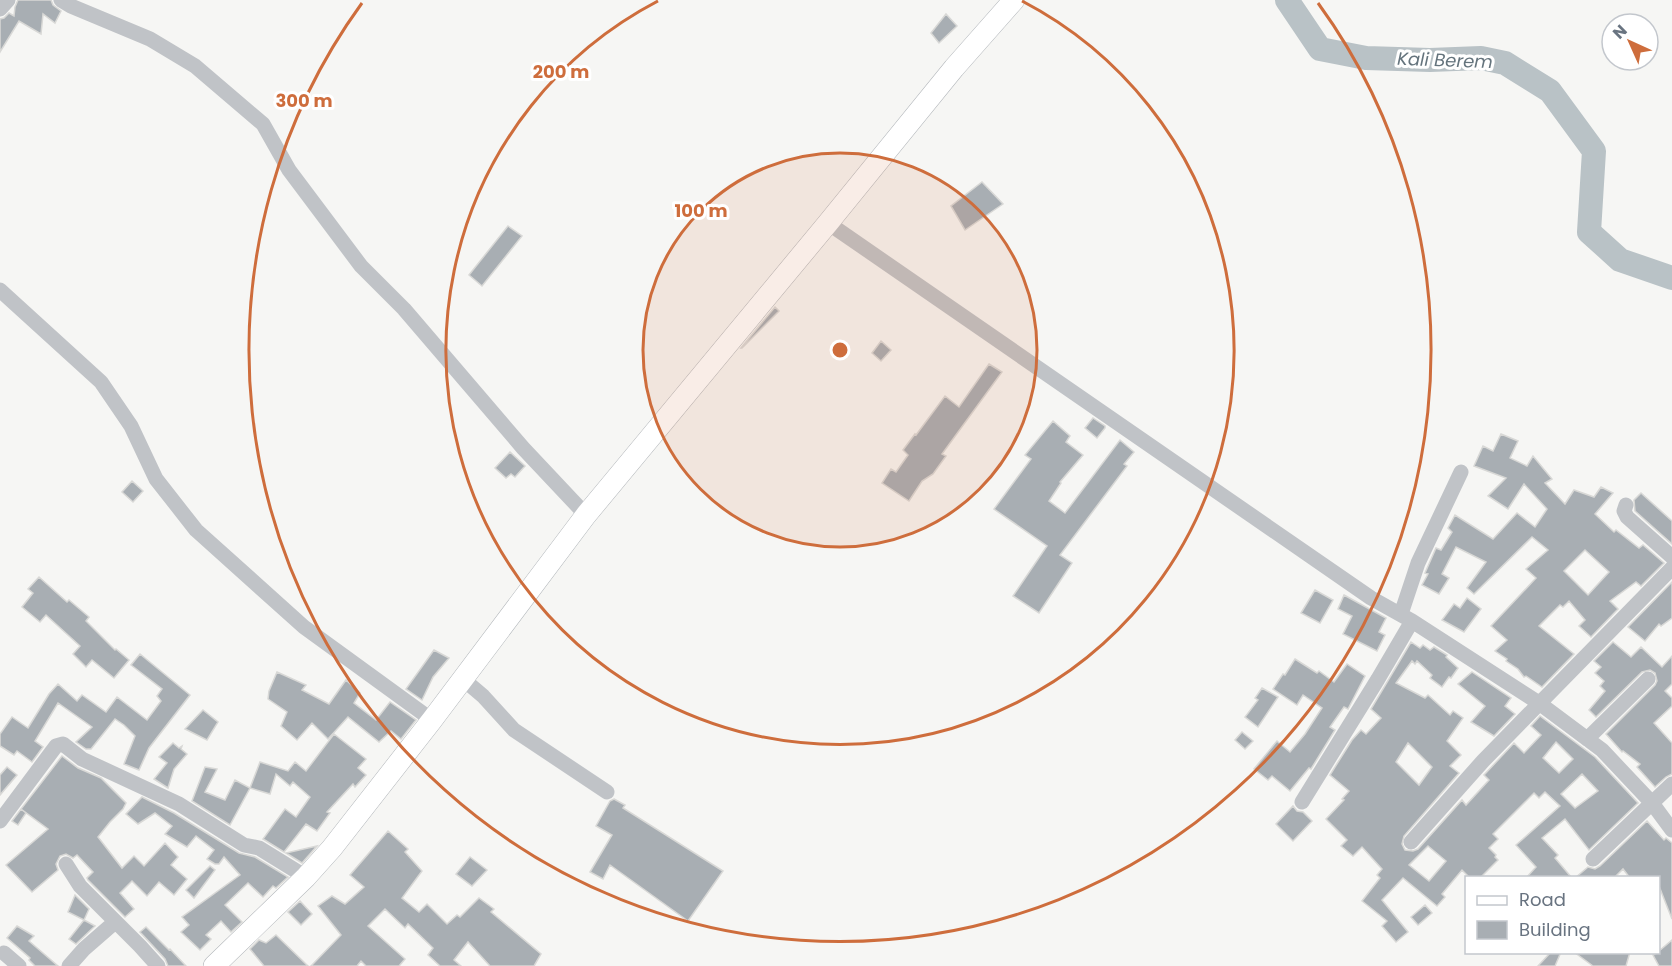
<svg xmlns="http://www.w3.org/2000/svg" width="1672" height="966" font-family="Poppins,sans-serif">
<style>
.lines{fill:none;stroke-linecap:round;stroke-linejoin:round}
.river{stroke:#b9c2c6;stroke-width:24}
.building{fill:#a8aeb3;stroke:#d8d8d6;stroke-width:1.5;fill-rule:evenodd}
.secondary-casing{stroke:#b3b7bb;stroke-width:22}
.street{stroke:#c0c3c7;stroke-width:15}
.secondary{stroke:#fff;stroke-width:21}
.ring{fill:none;stroke:#ce6d3c;stroke-width:3}
.labels{text-anchor:middle;dominant-baseline:central;stroke-width:6;stroke-linejoin:round;paint-order:stroke}
.water-label{font-size:18px;font-style:italic;fill:#65747d;stroke:#fff}
.centre{fill:#ce6d3c;stroke:#fff;stroke-width:3}
.ring-label{font-size:18px;text-anchor:middle;font-weight:bold;fill:#ce6d3c;stroke:#fff;stroke-width:6;stroke-linejoin:round;paint-order:stroke}
</style>
<rect width="100%" height="100%" fill="#f6f6f4"/>
<g class="lines">
<!-- river -->
<path class="river" d="M1287 0 1320 49 1366 58 1430 60 1481 58 1505 63 1550 91 1594 151 1589 232 1620 260 1672 278"/>
</g>
<!-- building -->
<path class="building" d="M18 0H51L53 5 61 11 55 23 43 14 41 34 19 21 0 52V19L4 18 9 13 14 16 15 7Z
M946 14 957 26 939 43 931 33Z
M982 182 1003 204 965 230 951 206Z
M508 226 522 236 482 286 469 275Z
M775 307 779 311 742 348H741Z
M881 341 891 350 881 361 872 353Z
M989 364 1002 372 942 454 946 456 933 474 922 481 909 501 882 483 891 469 896 472 908 455 903 450 915 434 916 435 945 396 959 407Z
M1093 418 1105 426V428L1097 438 1085 428Z
M1053 421 1070 436 1066 442 1083 455 1060 482 1061 483 1049 501 1065 513 1120 440 1134 452 1124 464 1127 466 1060 555 1072 563 1039 613 1013 596 1047 546 994 509 1031 459 1025 455Z
M1501 434 1518 441 1510 458 1527 466 1533 456 1552 479 1545 483 1565 504 1574 490 1594 497 1601 487 1613 493 1595 514 1614 532 1616 530 1639 548 1643 545 1664 563 1641 586 1636 582 1610 601 1618 609 1591 637 1579 626 1585 620 1569 601 1563 607 1560 605 1539 626 1574 654 1542 687 1526 676 1524 677 1518 669 1506 661 1507 659 1495 651 1507 640 1491 626 1536 578 1526 569 1548 550 1532 537 1474 594 1467 588 1486 562 1456 547 1442 574 1449 578 1439 594 1422 585 1428 574 1425 573 1436 548 1441 550 1452 532 1448 528 1455 515 1493 539 1517 513 1535 527 1547 509 1524 484 1508 509 1488 496 1506 478 1474 466 1483 446 1493 451ZM1585 550 1609 572 1588 595 1564 571Z
M510 452 525 466 515 477 511 474 506 478 495 468Z
M132 481 143 491 133 502 122 492Z
M1641 493 1672 521V544L1635 511 1634 500Z
M39 577 67 602 69 600 89 617 86 621 115 650 116 649 129 660 114 678 92 660 86 667 73 654 80 646 46 615 40 622 22 607 33 593 28 589Z
M1672 582V618L1661 626 1659 624 1645 641 1628 627Z
M1315 590 1333 600 1320 623 1301 613Z
M1344 595 1386 618 1379 632 1385 635 1377 651 1343 634 1352 616 1338 609Z
M1467 598 1481 609 1464 632 1442 620 1454 604 1460 608Z
M1411 642 1420 648 1423 645 1430 650 1434 647 1447 655 1446 657 1458 668 1451 678 1449 677 1442 687 1430 678 1432 675 1417 661 1415 664 1412 661 1396 683 1425 698 1428 695 1450 715 1453 711 1463 718 1447 741 1461 755 1450 766 1459 773 1404 836 1402 844 1405 850 1413 851 1418 849 1462 800 1466 805 1489 780 1484 775 1514 743 1524 753 1541 735 1531 726 1540 716 1595 757 1638 803 1589 850 1565 819 1542 838 1558 855 1555 858 1572 878H1526L1536 867 1516 845 1560 806 1545 792 1539 798 1534 793 1493 834 1498 839 1489 848 1496 855 1495 857 1498 860 1480 878H1470L1462 870 1442 894 1445 897 1437 906 1403 878 1382 900 1408 932 1396 942 1382 926 1387 921 1362 901 1380 878 1377 875 1382 869 1362 847 1353 856 1341 846 1347 840 1326 819 1344 800 1342 799 1349 791 1330 775 1352 740 1361 730 1366 734 1381 718 1371 709ZM1556 742 1573 759 1559 773 1543 758ZM1408 743 1432 767 1419 785 1396 762ZM1582 774 1598 791 1575 808 1561 794ZM1428 846 1446 861 1429 881 1409 865Z
M1613 642 1631 657 1641 647 1662 667 1672 656V684L1665 691 1672 698V706L1654 723 1672 743V774L1666 777 1655 787 1637 767 1640 764 1623 751 1622 752 1606 734 1655 685 1657 681 1655 673 1650 670 1642 672 1596 717 1589 710 1605 691 1600 686 1604 681 1595 673 1601 667 1594 661Z
M434 650 449 658 433 677 422 700 406 689Z
M140 654 190 695 149 748 139 770 124 764 135 736 124 725 115 719 91 749H86L76 742 92 727 58 703 35 741 43 747 32 762 17 751 14 755 0 746V734L12 717 28 728 49 694 58 684 77 701 82 695 106 712 117 697 147 720 161 701 157 696 162 689 131 665Z
M1295 659 1317 673 1319 671 1334 682 1347 664 1365 676 1348 709 1344 707 1330 727 1335 730 1311 769 1309 768 1290 791 1272 776 1268 780 1254 769 1277 741 1290 752 1305 734 1322 708 1303 695 1297 705 1273 689 1283 674 1285 675Z
M277 672 306 685 302 690 329 704 346 680 360 693 354 703 376 720 390 702 416 720 401 739 391 731 379 742 348 717 328 739 312 723 297 740 281 726 287 712 268 699 269 691Z
M1472 672 1511 698 1505 706 1515 714 1494 736 1471 722 1485 706 1458 684Z
M1262 688 1278 697 1258 727 1245 717 1258 700 1255 698Z
M203 710 218 722 207 740 185 729Z
M1242 732 1253 741 1245 749 1235 740Z
M334 734 366 759 358 768 366 775 355 787 353 784 327 812 330 813 317 831 306 824 284 852 263 839 285 809 296 817 310 797 293 782 290 786 276 774 270 794 250 788 260 762 288 771 295 762 306 771Z
M173 743 179 748 182 746 181 749 187 754 174 769 168 788 154 779 167 763 159 757Z
M62 756 78 768 101 778 126 803 123 809 110 822 98 837 122 868 134 856 144 866 165 843 178 857 171 865 187 879 174 895 159 882 147 896 132 881 120 893 134 909 125 917 88 880 87 878 93 872 77 855 73 858 66 854 60 856 56 864 58 870 32 892 6 865 48 829 21 809Z
M7 767 17 775 0 795V775Z
M205 767 217 769 205 792 225 800 235 780 250 788 230 825 192 801Z
M142 797 174 813 239 853 255 857 288 877 276 888 273 886 263 897 248 883 225 905 242 922 231 932 221 921 206 935 211 939 200 950 181 932 189 925 182 917 240 875 224 857 219 864H215L207 859 214 850 196 836 187 847 165 834 172 826 155 813 138 824 126 814Z
M614 799 625 805 623 808 723 871 688 921 610 865 603 879 590 872 612 835 596 826 610 801Z
M1293 806 1297 811 1303 812 1312 821 1293 841 1276 824Z
M21 809 26 813 18 825 12 821Z
M1647 821 1664 840 1666 838 1672 843V919L1659 886V878H1630L1623 869 1614 878H1575L1588 867 1595 869 1600 866Z
M388 831 408 849 405 852 422 871 402 898 419 912 427 904 447 924 457 915 460 917 479 898 494 909 491 912 541 954 534 966H490L468 942 454 960 461 966H440L428 955 433 948 408 924 405 928 385 909 368 926 405 959 399 966H366L361 961 357 966H311L341 935 318 906 332 896 345 904 364 887 350 875Z
M317 846 302 863 286 853 308 848Z
M470 857 487 870 472 886 456 874Z
M210 866 215 870 194 898 186 890Z
M75 895 89 909 84 920 68 912Z
M300 901 312 914 301 925 288 912Z
M1425 905 1432 913 1418 925 1411 917Z
M84 920 95 926 76 944 69 939Z
M17 926 34 936 29 941 58 966H35L29 960 30 958 7 938Z
M146 927 169 950 170 949 186 966H168L165 959 140 932Z
M276 935 308 966H264L250 949 259 940 266 943Z
M1672 940V966H1659L1653 955 1659 952V951Z
M1551 952H1561L1555 966H1538Z
M1574 952H1630L1626 966H1593Z"/>
<g class="lines">
<!-- secondary casing -->
<g class="secondary-casing">
<path id="secondary" d="M214 966 306 877 332 848 432 720 586 515 828 223 954 68 1014 0"/>
</g>
<!-- street -->
<path class="street" d="M61 0 71 6 150 39 195 66 263 124 289 170 361 266 404 309 523 448 586 515
M0 9 8 0
M828 223 1371 598 1412 621 1539 703 1602 750 1652 803 1672 830
M0 290 101 382 131 426 156 479 196 530 304 627 432 720
M1626 505 1624 511 1627 517 1672 557
M1401 614 1418 563 1461 472
M463 679 483 696 514 730 607 792
M1587 739 1648 679
M1302 802 1378 679 1412 621
M0 821 56 746 63 744 82 759 179 804 244 845 259 848 306 877
M1411 842 1483 761 1672 568
M1593 859 1672 784
M66 864 80 886 140 946 158 966
M4 953 19 966
M69 966 84 949 115 922"/>
<!-- secondary -->
<use href="#secondary" class="secondary"/>
</g>
<!-- distance rings -->
<circle cx="840" cy="350" r="197" fill="#ce6d3c" fill-opacity=".12"/>
<g class="ring">
<circle cx="840" cy="350" r="197"/>
<path d="M1022 1A394 394 0 1 1 658 1"/>
<path d="M1318 3A591 591 0 1 1 362 3"/>
</g>
<g class="labels">
<!-- water labels -->
<g class="water-label">
<text transform="translate(1445 60) rotate(2)">Kali Berem</text>
</g>
</g>
<circle cx="840" cy="350" r="9" class="centre"/>
<g class="ring-label">
<text x="561" y="78">200 m</text>
<text x="304" y="107">300 m</text>
<text x="701" y="217">100 m</text>
</g>
<!-- legend -->
<rect x="1465" y="876" width="195" height="78" fill="#ffffff" stroke="#c3c7cd" stroke-width="1.5"/>
<rect x="1477" y="896" width="30" height="9" fill="#ffffff" stroke="#c3c7cd" stroke-width="1.5"/>
<text x="1519" y="906" font-size="18" fill="#697481">Road</text>
<rect x="1477" y="921" width="30" height="18" fill="#a8aeb3" stroke="#c3c7cd" stroke-width="1.5"/>
<text x="1519" y="936" font-size="18" fill="#697481">Building</text>
<!-- north arrow -->
<g transform="translate(1630 42) rotate(315)"><circle r="28" fill="#ffffff" stroke="#c3c7cd" stroke-width="1.5"/>
<path d="M0-4.5L10 22L0 15L-10 22Z" fill="#ce6d3c"/>
<text y="-9" font-size="16" font-weight="bold" text-anchor="middle" fill="#697481">N</text>
</g>
</svg>
